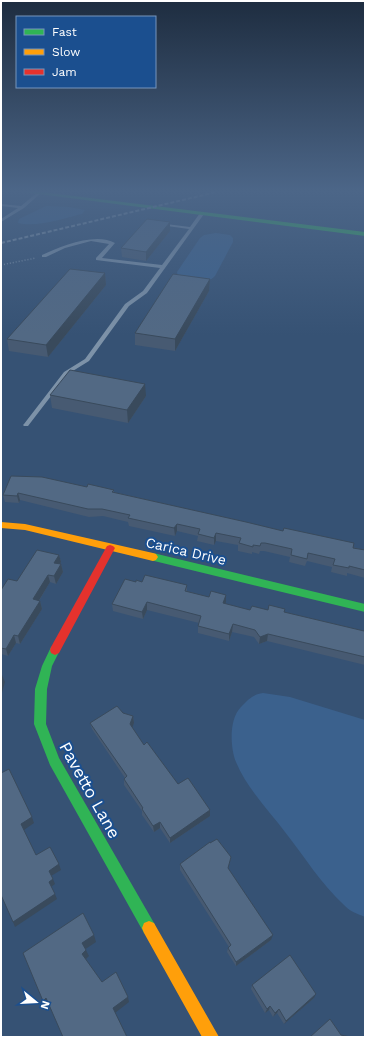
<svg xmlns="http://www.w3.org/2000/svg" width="366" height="1038" font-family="'Work Sans',sans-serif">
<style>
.water{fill:#3b618d}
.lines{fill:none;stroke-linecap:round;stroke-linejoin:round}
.path{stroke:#7d92a8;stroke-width:1.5;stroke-dasharray:1 2;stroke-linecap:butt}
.lane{fill:#7d92a8;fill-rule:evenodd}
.fast{fill:#30b455;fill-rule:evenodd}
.slow{fill:#ff9f0a;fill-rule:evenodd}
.jam{fill:#e5322d;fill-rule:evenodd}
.rail{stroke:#7e92a7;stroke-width:2;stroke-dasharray:4 2;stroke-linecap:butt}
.wall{fill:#475a72}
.shaded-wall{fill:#394a5c}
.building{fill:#526984;stroke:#394a5c}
.labels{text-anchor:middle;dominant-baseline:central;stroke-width:4;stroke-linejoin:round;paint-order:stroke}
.street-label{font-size:14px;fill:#fff;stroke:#1b4f8f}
.near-street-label{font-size:17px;fill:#fff;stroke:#1b4f8f}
</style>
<rect width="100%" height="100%" fill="#365274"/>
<!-- water -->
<path class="water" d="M46 206 69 207 85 210 82 214C65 218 35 228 18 223L19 219Z
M216 233 230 235 233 238V242L215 276C206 286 190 279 178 276L177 272 200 238 204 235Z
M263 693 290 697 365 720V917C358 914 349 911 344 905 321 884 304 856 285 832 269 811 246 787 236 762 230 747 229 719 241 707 248 700 253 694 263 693Z"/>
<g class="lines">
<!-- path -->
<path class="path" d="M1 265 36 258"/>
<!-- lane -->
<path class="lane" d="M38 192 41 193 24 208 1 222V219L18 208 1 206V204L21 206Z
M200 213 204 214 147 293 129 306 89 361 68 374 28 426H24L23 425 24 424 64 372 85 359 125 304 143 291 160 268 96 260V258L109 244 91 241 65 248 46 257H42V255C61 246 96 232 115 243L102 258 162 265 189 229 160 225 158 224V223L190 227Z"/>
<!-- fast -->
<path class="fast" d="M13 190H26L365 232V236L15 191Z
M153 553 365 604V612L150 560 148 557 150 554Z
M55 645 59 647 60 650 52 666 47 689 46 724 59 758 154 923 156 928 154 933 149 935 144 933 50 765 34 724 35 689 42 666 51 647Z"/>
<!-- slow -->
<path class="slow" d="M1 522 25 524 153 553 156 554 158 557 156 560 153 561 25 530 1 528Z
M149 921 154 923 219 1037H202L144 933 142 928 144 923Z"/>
<!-- jam -->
<path class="jam" d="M110 545 113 546 115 548 59 653 55 655 51 653 50 650 51 647 107 546Z"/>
<!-- rail -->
<path class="rail" d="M1 243 225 190"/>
</g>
<!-- wall -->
<path class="wall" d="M170 231 146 261 122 257 121 248Z
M105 273 106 285 48 357 9 351 7 339Z
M210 279 209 291 175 351 135 345V333Z
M50 395 146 396 128 423 52 408Z
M11 476 87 487 114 490V492L365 550V578L347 573V576L331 572 332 567 307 561 305 566 289 562 290 557 264 551H260L259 554 252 552V554L238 551V545L216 541 214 545 197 541 198 536 177 531 175 536 129 526 128 522 103 516 89 517 20 500 19 503 5 502 3 495Z
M59 555 61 562 60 564H61L63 572 56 584 50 582 39 601H40L42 609 20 644 16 643 8 656 1 654V590L17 581Z
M136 582 187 585V591L209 597 226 595 225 604 250 610H268L284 612 364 631 365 629V665L267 641 259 644 254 637 232 632 229 641 198 633V626L199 623 147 610 143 619 113 611 112 604Z
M123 713 133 716 134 723 132 727 144 745 178 784 210 810V816L170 843 160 828 154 832 142 815V811L124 785V779L125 778 92 729 90 723Z
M210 843 231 857 228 869 271 940 236 966 227 952 228 948 229 947 180 870V864Z
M252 985 314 998 284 1024 277 1013 273 1017 269 1010 265 1013 251 989Z"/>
<!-- shaded-wall -->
<path class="shaded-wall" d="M170 222V231L146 261V252Z
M105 273 106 285 48 357 46 345Z
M210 279 209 291 175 351V339Z
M145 384 146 396 128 423 127 410Z
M18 493 20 500 19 503 17 496Z
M177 524V531L175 536 174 528Z
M216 533V541L214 545V538Z
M59 555 61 562 56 570 54 563Z
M61 564 63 572 56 584 54 576Z
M48 575 50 582 35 607 33 599Z
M226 595V602L223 610V603Z
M40 601 42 609 20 644 18 636Z
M147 602V610L143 619 142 612Z
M233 624 232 632 229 641V634Z
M268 634 267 641 259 644 260 637Z
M14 635 16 643 8 656 6 649Z
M2 675 5 682 1 696V680Z
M133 716 134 723 131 731 130 724Z
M1 729 2 746H1Z
M210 810V816L170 843V838Z
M32 817 34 823 24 830 21 824Z
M160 822V828L154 832 153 826Z
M59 864 61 870 51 876 49 871Z
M53 879 55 884 51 887 49 882Z
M55 894 57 899 15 927 13 922Z
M94 935 96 942 84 950 82 943Z
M273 935 271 940 236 966V962Z
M86 950 89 956 85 960 82 954Z
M316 994 314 998 284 1024 286 1021Z
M128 997 129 1002 115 1013 113 1008Z
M46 998 50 1003 46 1006 43 1001Z
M270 1006 269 1010 265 1013 267 1009Z
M279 1009 277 1013 273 1017 275 1013Z"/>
<!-- building -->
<path class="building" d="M147 219 170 222 146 252 121 248Z
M70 269 105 273 46 345 7 339Z
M173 274 210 279 175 339 135 333Z
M70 370 145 384 127 410 50 395Z
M11 476 42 477 87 487 88 484 114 490 112 492 246 522 283 531 284 528 354 543 353 548 365 550V570L349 566V568L333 565 335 559 308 553 307 559 291 555 292 549 265 543H261L260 546 253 545V547L239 543 241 538 216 533 214 538 198 534 200 529 177 524 174 528 128 518 130 515 102 509H88L18 493 17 496 3 495Z
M37 550 59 555 54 563 61 564 54 576 48 575 33 599 40 601 18 636 14 635 6 649 1 648V590L8 579 17 581Z
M145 575 187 585 185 591 209 597 211 591 226 595 223 603 250 610 252 606 268 610 269 605 285 609 284 612 364 631 365 629V657L268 634 260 637 255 630 233 624 229 634 198 626 201 616 147 602 142 612 112 604 125 579 136 582V580L142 582Z
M117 706 123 713 133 716 130 724 144 745 147 742 178 784 188 778 210 810 170 838 160 822 153 826 142 809 143 808 124 779 127 776 90 723Z
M9 769 32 817 21 824 36 855 50 847 59 864 49 871 53 879 49 882 55 894 13 922 1 895V773Z
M217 839 231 857 228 868 273 935 236 962 228 948 231 945 180 864 210 842V843Z
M83 913 94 935 82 943 86 950 82 954 102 982 116 972 128 997 113 1008 127 1037H63L46 998 43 1001 23 953Z
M290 955 316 994 286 1021 279 1009 275 1013 270 1006 267 1009 252 985Z
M330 1019 341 1035 350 1037H310Z"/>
<!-- sky -->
<linearGradient id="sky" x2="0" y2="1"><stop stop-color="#1e2d40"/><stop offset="0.57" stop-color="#4c6688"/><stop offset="1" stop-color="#4c6688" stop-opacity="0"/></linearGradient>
<rect width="366" height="335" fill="url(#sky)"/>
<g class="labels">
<!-- street labels -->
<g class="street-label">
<text transform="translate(186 551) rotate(13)">Carica Drive</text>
</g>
<!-- near-street labels -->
<g class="near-street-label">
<text transform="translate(90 790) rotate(61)">Pavetto Lane</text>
</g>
</g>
<!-- border -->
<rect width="366" height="1038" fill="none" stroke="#ffffff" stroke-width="4"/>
<!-- legend -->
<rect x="16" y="16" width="140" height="72" fill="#1b4f8f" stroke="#7695bc"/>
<rect x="24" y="29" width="20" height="6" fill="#30b455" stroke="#7695bc"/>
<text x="52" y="36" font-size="12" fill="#ffffff">Fast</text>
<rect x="24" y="49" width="20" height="6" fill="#ff9f0a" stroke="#7695bc"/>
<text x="52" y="56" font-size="12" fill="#ffffff">Slow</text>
<rect x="24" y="69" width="20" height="6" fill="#e5322d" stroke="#7695bc"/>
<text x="52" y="76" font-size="12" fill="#ffffff">Jam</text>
<!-- north arrow -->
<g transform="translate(36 1002) rotate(108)" stroke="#1b4f8f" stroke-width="3" paint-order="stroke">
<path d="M0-3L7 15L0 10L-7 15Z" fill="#ffffff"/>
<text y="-6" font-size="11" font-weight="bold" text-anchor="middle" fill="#ffffff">N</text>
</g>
</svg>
